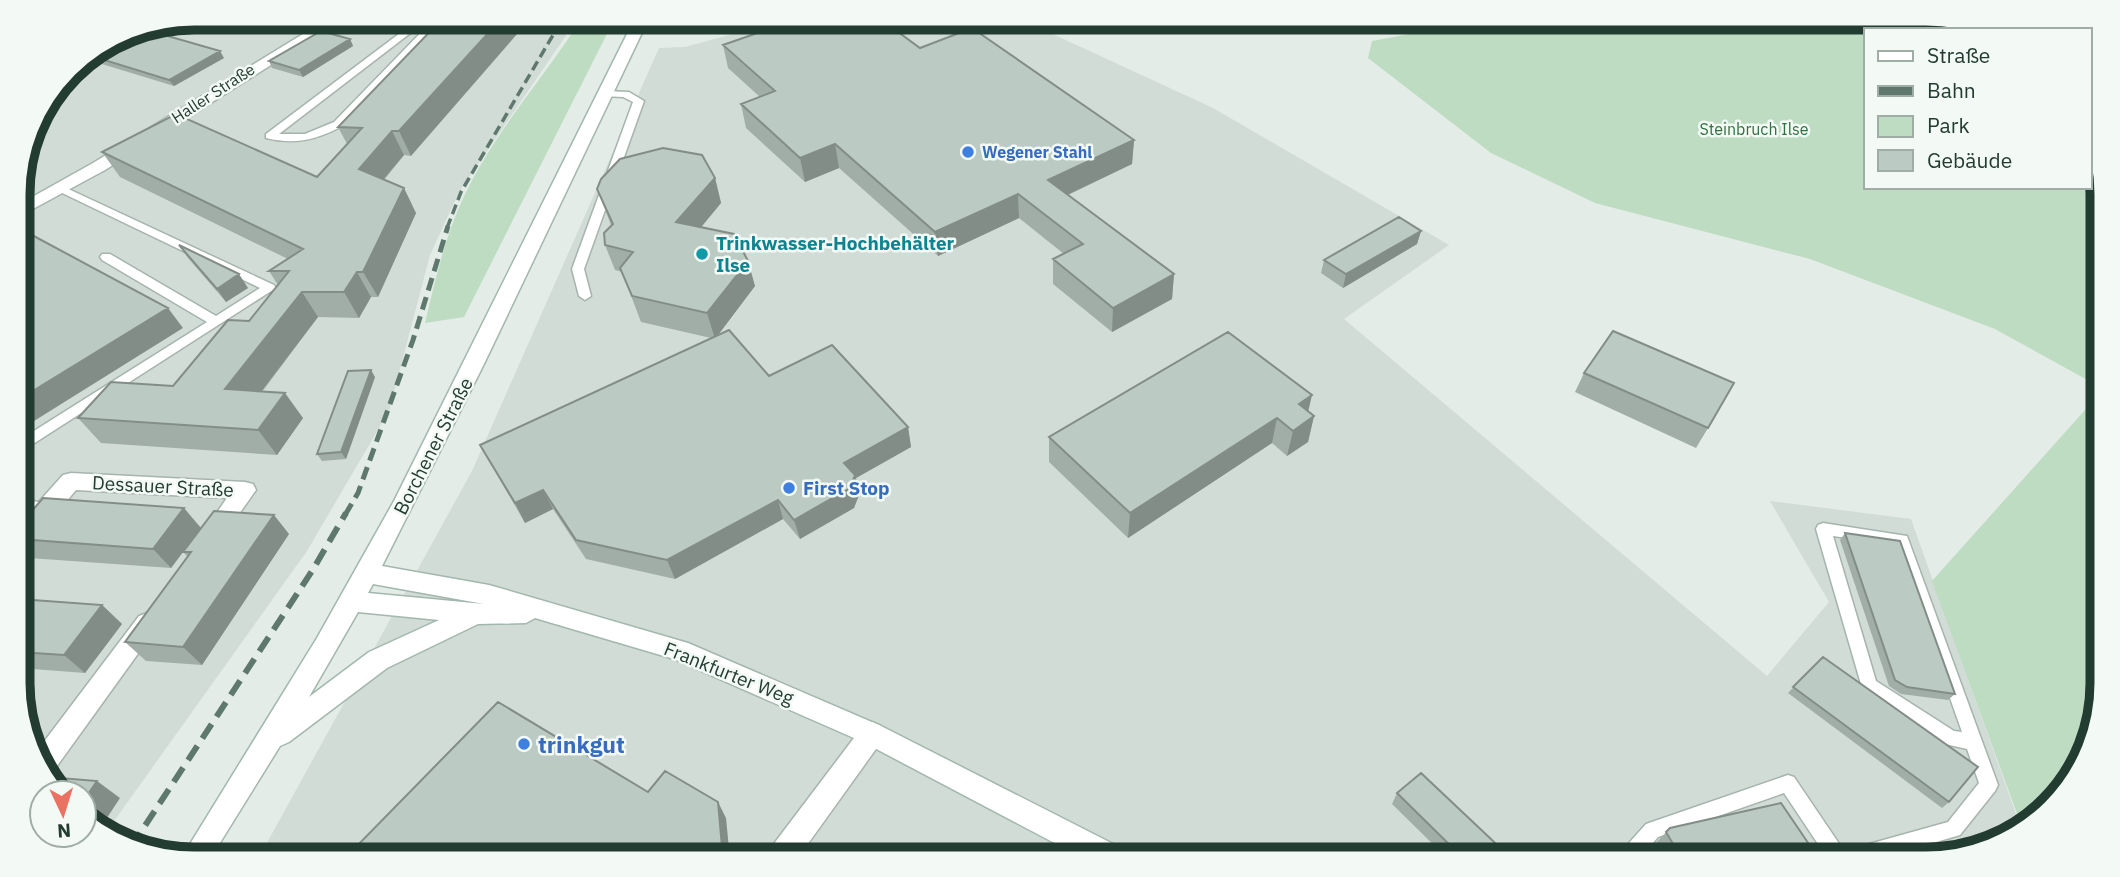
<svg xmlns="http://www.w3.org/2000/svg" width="2120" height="877" font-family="'IBM Plex Sans',sans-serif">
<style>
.built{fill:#d1dcd6}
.green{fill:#bddcc1}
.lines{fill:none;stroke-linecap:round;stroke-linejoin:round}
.lane-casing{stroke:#a6b4ad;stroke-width:3}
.street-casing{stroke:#a6b4ad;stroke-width:3}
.secondary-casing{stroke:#a2b7ad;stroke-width:3}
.lane{fill:#fff;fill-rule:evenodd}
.street{fill:#fff;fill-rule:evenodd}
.secondary{fill:#fff;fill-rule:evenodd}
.rail-far2{stroke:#5e786e;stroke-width:3.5;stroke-dasharray:10 5;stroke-linecap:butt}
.rail-far1{stroke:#5e786e;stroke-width:5;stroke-dasharray:13 7;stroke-linecap:butt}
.rail{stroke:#5e786e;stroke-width:6;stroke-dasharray:17 9;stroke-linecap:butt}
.wall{fill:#a1aea7}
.shaded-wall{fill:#838d88}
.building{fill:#bbcac2;stroke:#838d88;stroke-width:2}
.shop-dot{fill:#3f7fe0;stroke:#f3f9f5;stroke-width:2.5}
.culture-dot{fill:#0f9aa8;stroke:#f3f9f5;stroke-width:2.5}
.labels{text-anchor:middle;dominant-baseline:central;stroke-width:5;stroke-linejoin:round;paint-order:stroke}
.far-street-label{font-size:16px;fill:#233c32;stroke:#f3f9f5}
.far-park-label{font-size:16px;fill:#307141;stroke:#f3f9f5}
.far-shop-label{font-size:16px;font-weight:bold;fill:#366cbe;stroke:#f3f9f5;text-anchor:start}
.culture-label{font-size:19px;font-weight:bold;fill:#0d838f;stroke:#f3f9f5;text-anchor:start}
.street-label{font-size:19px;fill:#233c32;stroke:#f3f9f5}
.shop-label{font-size:19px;font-weight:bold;fill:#366cbe;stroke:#f3f9f5;text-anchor:start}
.near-shop-label{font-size:23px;font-weight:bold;fill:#366cbe;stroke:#f3f9f5;text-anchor:start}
.rim{fill:none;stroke:#233c32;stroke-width:9}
</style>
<rect width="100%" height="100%" fill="#e3ece7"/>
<!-- built -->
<path class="built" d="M193 18H578L459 192 430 255 389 411 307 551 107 831 84 814V793L54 791 19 707 18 181 36 115 77 61 126 31Z
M792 18H1018L1213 108 1449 245 1344 319 1767 676 1829 602 1770 501 1911 519 2022 831 1938 859H258L472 471 659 48 685 47Z"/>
<!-- green -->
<path class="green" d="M582 18H615L464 317 425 323C434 285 443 246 458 210 487 140 542 81 582 18Z
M1468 18H1927L1989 30H1866V187H2090V144L2101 170 2102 388 1995 329 1810 259 1595 203 1491 153 1368 58 1372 41 1464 24Z
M2102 391V684L2089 751 2023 830 1932 581Z"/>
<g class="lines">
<!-- lane casing -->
<g class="lane-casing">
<path id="lane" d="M420 18H430L279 134H305L334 122 435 18H444L342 126C317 140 294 145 266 138V134Z
M605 91 629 92 644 101 584 269 591 296 585 300 579 296 572 269 633 102 623 97 601 96V92Z
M62 186 274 285 276 288 19 453 18 441 207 322 102 260 100 257 102 254H110L216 316 260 288 58 191V187Z
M19 499 52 504 54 508 52 512 47 514 19 511Z
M1823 523 1907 536 1998 785 1995 791 1960 835 1878 859H1828L1784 793 1658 837 1639 859H1618L1620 853 1646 824 1788 775 1794 777 1844 851 1948 822 1979 783 1967 749 1945 744 1863 691 1816 529 1818 525ZM1833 536 1896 545 1962 732 1954 731 1876 681Z"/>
</g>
<!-- street casing -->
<g class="street-casing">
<path id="street" d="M329 18H345L105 170 18 217V205L93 163Z
M71 473 245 482 253 484 256 490 220 541 212 544 204 541 201 535 227 498 76 490C64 503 48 533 28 526L25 520 28 514 63 475Z
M147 613 155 616 159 623 155 630 52 773 47 775 37 751 139 616Z
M872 722 881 726 885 734 881 742 797 859H766L770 849 863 726Z"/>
</g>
<!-- secondary casing -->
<g class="secondary-casing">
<path id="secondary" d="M635 18H649L483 366 382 566 489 585 688 643 881 726 1123 849 1127 859H1085L863 742 674 659 535 618 526 623 478 624 387 668 289 742 280 746 210 859 182 857 317 638 394 501ZM373 584 484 604 368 593ZM358 612 439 620 369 652 309 697Z"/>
</g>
<!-- lane -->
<use href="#lane" class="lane"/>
<!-- street -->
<use href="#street" class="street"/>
<!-- secondary -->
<use href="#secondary" class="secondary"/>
<!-- rail-far2 -->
<path class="rail-far2" d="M447 228 461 192 563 18"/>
<!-- rail-far1 -->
<path class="rail-far1" d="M345 515 358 493 413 340 448 226"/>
<!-- rail -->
<path class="rail" d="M131 847 312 571 346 513"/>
</g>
<!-- wall -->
<path class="wall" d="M443 18 411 156 404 155 384 180 416 213 378 297H371L359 318 318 317 262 392 303 418 277 455 101 443 78 418 173 386 249 321 278 285 269 271 288 259 120 177 102 152 317 177 347 144 338 127Z
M126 31 224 58 174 86 82 58Z
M350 39 353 46 303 77 272 68 269 61Z
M723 45 920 48 1134 140 1132 164 1068 195 1174 274 1172 299 1112 332 1053 284V259L1064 254 1019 218 938 256 839 168 805 182 746 128 741 104 760 97 728 68Z
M715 178 721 203 701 227 755 286 718 335 769 376 908 427 911 447 856 478 859 495 854 508 800 539 783 519 675 579 586 559 553 509 525 523 480 445 711 338 641 322 622 272 615 270 605 245 611 225 597 189Z
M1421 231 1417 244 1343 288 1321 273 1324 260Z
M179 245 248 288 226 302 188 258Z
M1584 373 1708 428 1696 448 1575 392Z
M375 377 346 459 322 461 317 454Z
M1308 411 1314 416 1308 442 1287 456 1272 443 1128 538 1049 462V437Z
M19 526 201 527 289 534 202 665 146 661 125 642 188 557 183 552 171 568 29 558 19 548Z
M1845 533 1955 694 1948 700 1901 694 1889 686 1840 540Z
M19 599 102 605 122 624 85 673 19 668Z
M1823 657 1949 802 1942 808 1788 693Z
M1397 793 1509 859H1448L1392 804Z
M1670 828 1819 859H1665L1656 843Z"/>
<!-- shaded-wall -->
<path class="shaded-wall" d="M502 18H531L411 156 399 131Z
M350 39 353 46 303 77 299 70Z
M220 51 224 58 174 86 169 80Z
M392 131 404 155 372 193 359 169Z
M1134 140 1132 164 1048 204V180Z
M835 144 839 168 805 182 800 158Z
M715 178 721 203 684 248 676 222Z
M404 188 416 213 378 297 363 272Z
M1018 194 1019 218 938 256 935 232Z
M1421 231 1417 244 1343 288 1346 274Z
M748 261 755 286 715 339 707 313Z
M357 272 371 297 359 318 344 292Z
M239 274 248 288 226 302 217 289Z
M1174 274 1172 299 1112 332 1113 308Z
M302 292 318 317 244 414 225 389Z
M168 308 183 328 18 431V400Z
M371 370 375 377 346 459 341 452Z
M285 393 303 418 277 455 258 430Z
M1312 395 1306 421 1299 404Z
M1314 416 1308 442 1287 456 1293 431Z
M1277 418 1272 443 1128 538 1130 513Z
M908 427 911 447 856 478 859 495 854 508 800 539 794 520 844 463Z
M543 490 553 509 525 523 515 503Z
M778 500 783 519 675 579 667 560Z
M184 508 201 528 171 568 153 549Z
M274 515 289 534 202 665 183 647Z
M102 605 122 624 85 673 64 655Z
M97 781 120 798 101 827 84 814V800Z
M718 802 726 818 730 859H713Z"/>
<!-- building -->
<path class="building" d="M443 18H502L399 131H392L359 169 404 188 363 272H357L344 292H302L225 389 285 393 258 430 78 418 111 382 173 386 228 320 249 321 289 271H269L303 249 102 152 176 114 317 177 362 128 338 127Z
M801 18H879L920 48 972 28 1134 140 1048 180 1174 274 1113 308 1053 259 1083 244 1018 194 935 232 835 144 800 158 741 104 775 91 723 45Z
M140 28 220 51 169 80 88 55 126 31Z
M321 31 350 39 299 70 269 61Z
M663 148 702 155 715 178 676 222 734 234 748 261 707 313 632 296 620 268 633 252 605 245 604 233 613 224 597 189 601 179 620 159Z
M1399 217 1421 231 1346 274 1324 260Z
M30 234 168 308 18 400V240Z
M179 245 239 274 217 289Z
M729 330 769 376 832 345 908 427 844 463 855 475 850 488 794 520 778 500 667 560 576 540 543 490 515 503 480 445Z
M1613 331 1734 383 1708 428 1584 373Z
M1228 332 1312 395 1299 404 1314 416 1293 431 1277 418 1130 513 1049 437Z
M371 370 341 452 317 454 348 371Z
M43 498 184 508 153 549 19 539V526Z
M214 511 274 515 183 647 125 642 191 552H183Z
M1845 533 1900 541 1955 694 1907 687 1895 680Z
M19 599 102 605 64 655 19 652Z
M1823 657 1978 767 1949 802 1793 687Z
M498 702 648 792 665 771 718 802 722 847 713 859H360L350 853Z
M1421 773 1510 857 1508 859H1482L1480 857 1478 859H1464L1397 793Z
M48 777 97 781 84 800V793H57L54 791Z
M1781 803 1819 859H1682L1666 832 1670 828Z"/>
<!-- markers -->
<g class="shop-dot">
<circle cx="968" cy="152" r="7"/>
<circle cx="789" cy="488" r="7"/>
<circle cx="524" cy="744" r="7"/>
</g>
<circle class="culture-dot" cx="702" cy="254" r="7"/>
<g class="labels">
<!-- far-street labels -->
<g class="far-street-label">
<text transform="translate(213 93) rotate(-33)">Haller Straße</text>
</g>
<!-- far-park labels -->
<g class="far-park-label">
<text x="1754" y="129">Steinbruch Ilse</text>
</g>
<!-- far-shop labels -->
<g class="far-shop-label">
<text x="982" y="152">Wegener Stahl</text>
</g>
<!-- culture labels -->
<g class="culture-label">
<text x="716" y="243">Trinkwasser-Hochbehälter<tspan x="716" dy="22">Ilse</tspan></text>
</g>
<!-- street labels -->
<g class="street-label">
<text transform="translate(433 446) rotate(-63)">Borchener Straße</text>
<text transform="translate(163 486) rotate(3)">Dessauer Straße</text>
<text transform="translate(729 673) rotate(22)">Frankfurter Weg</text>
</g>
<!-- shop labels -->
<g class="shop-label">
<text x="803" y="488">First Stop</text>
</g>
<!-- near-shop labels -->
<g class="near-shop-label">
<text x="538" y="744">trinkgut</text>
</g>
</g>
<!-- crop -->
<path d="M0 0H2120V877H0ZM194 30H1926A164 164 0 0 1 2090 194V683A164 164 0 0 1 1926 847H194A164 164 0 0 1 30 683V194A164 164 0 0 1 194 30Z" fill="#f3f9f5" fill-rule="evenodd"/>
<path class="rim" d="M194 30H1926A164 164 0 0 1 2090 194V683A164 164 0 0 1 1926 847H194A164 164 0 0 1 30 683V194A164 164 0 0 1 194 30Z"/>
<!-- legend -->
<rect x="1864" y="28" width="228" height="161" fill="#f3f9f5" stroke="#a0ada7" stroke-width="2"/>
<rect x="1878" y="51" width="35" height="10" fill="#ffffff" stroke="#a0ada7" stroke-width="2"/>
<text x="1927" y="63" font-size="21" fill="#233c32">Straße</text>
<rect x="1878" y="86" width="35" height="10" fill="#5e786e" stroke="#a0ada7" stroke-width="2"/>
<text x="1927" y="98" font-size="21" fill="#233c32">Bahn</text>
<rect x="1878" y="116" width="35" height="21" fill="#bddcc1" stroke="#a0ada7" stroke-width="2"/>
<text x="1927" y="133" font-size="21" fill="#233c32">Park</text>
<rect x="1878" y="150" width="35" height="21" fill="#bbcac2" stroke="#a0ada7" stroke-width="2"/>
<text x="1927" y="168" font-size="21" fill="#233c32">Gebäude</text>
<!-- north arrow -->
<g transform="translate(63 814) rotate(176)"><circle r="33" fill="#f3f9f5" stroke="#a0ada7" stroke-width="2"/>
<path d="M0-5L12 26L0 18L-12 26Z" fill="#eb7262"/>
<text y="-10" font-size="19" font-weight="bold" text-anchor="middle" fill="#233c32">N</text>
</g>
</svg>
